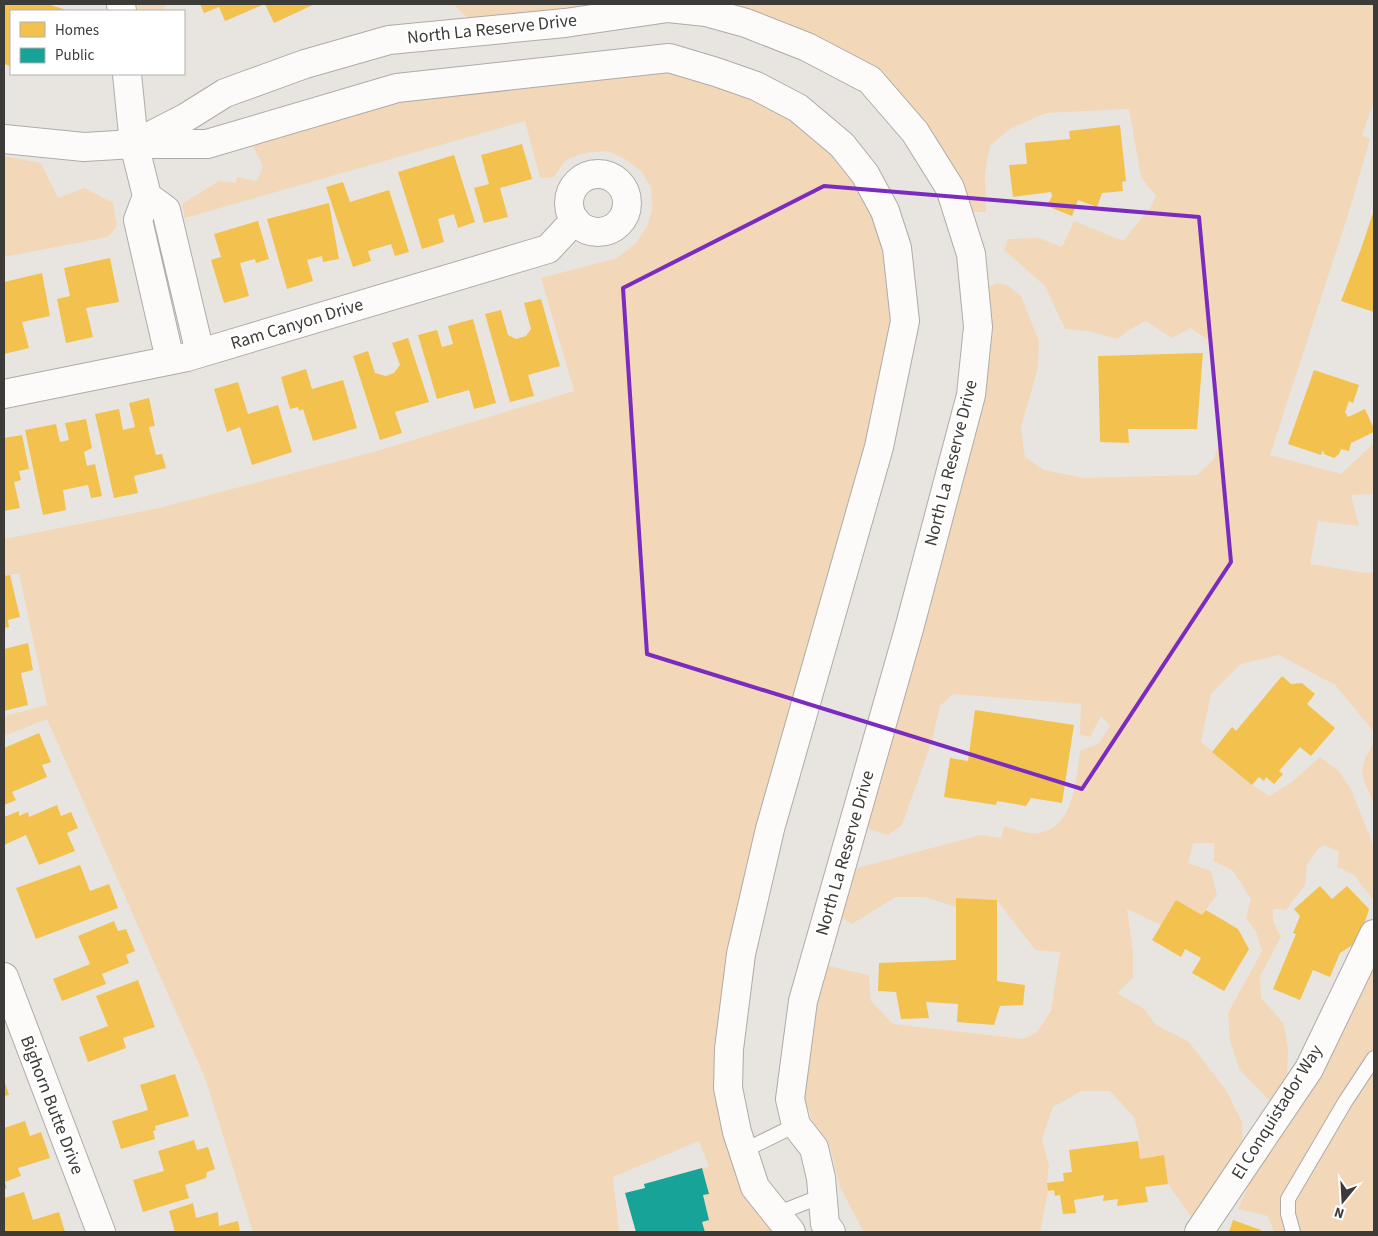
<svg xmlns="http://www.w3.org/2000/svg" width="1378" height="1236" font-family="'Source Sans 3',sans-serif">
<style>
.green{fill:#f2d8b9}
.homes{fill:#f2c14e}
.public{fill:#17a398}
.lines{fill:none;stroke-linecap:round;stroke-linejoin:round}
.service-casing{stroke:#aeaba8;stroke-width:16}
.minor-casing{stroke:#aeaba8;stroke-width:30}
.tertiary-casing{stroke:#aeaba8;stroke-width:30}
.service{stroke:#fcfbfa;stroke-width:14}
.minor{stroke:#fcfbfa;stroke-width:28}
.tertiary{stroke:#fcfbfa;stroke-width:28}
.marked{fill:none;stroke:#7b2cbf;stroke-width:4;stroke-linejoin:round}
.labels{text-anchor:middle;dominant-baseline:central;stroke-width:5;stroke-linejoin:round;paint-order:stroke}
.street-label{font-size:18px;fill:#3d3b38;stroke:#fff}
</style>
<rect width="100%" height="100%" fill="#e8e5e1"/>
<!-- green -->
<path class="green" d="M138 4H166L164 8 166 11H138Z
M454 4H625L551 17 468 18 454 5Z
M704 4H1374V102L1362 135 1370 139 1348 215 1270 455 1341 474 1374 443V494L1351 495 1359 526 1318 521 1310 564 1366 573 1374 572V732L1335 685 1279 655 1241 664 1211 694 1201 742 1252 785 1269 796 1292 782 1320 757 1339 771 1351 789 1374 847V898L1373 900 1354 875 1337 867 1339 852 1324 845 1317 850 1307 865 1305 885 1286 910 1273 909V921L1281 937 1260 976 1261 998 1284 1024 1288 1049 1287 1079 1271 1102 1240 1070 1230 1041 1228 1013 1262 951 1256 932 1246 918 1251 899 1233 871 1214 861V843H1193L1188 863 1211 871 1217 895 1202 915 1176 900 1161 925 1127 909 1133 951V978L1117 993 1144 1009 1156 1025 1189 1042 1226 1090 1242 1122 1243 1148 1194 1221 1168 1184 1164 1155 1140 1159 1139 1136 1134 1117 1110 1091H1081L1053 1107 1042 1139 1049 1165 1047 1183 1048 1191 1040 1232H865L862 1229 840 1187 829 1143 813 1122 804 1100 803 1075 820 964 869 975 871 1001 893 1024 1023 1039 1037 1032 1051 1011 1060 952 1035 950 997 900 956 898V907L925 897H896L852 924 840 917 850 870 980 835 1001 838 1004 826C1014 829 1029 835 1039 833 1074 827 1076 780 1080 751L1099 743 1110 726 1101 716 1090 737 1080 735 1081 704 953 694 940 706 931 744 902 825 888 835 862 827 985 288 997 283 1007 285 1021 296 1039 341 1038 368 1021 427 1025 457 1044 470 1084 478 1197 475 1214 459 1221 435 1208 340 1191 328 1172 338 1146 321 1129 330 1118 339 1088 331 1065 329 1045 286 1004 250 1008 239 1039 238 1062 247 1074 221 1123 241 1151 207 1156 196 1141 177 1129 109 1046 113 1010 129 990 146 985 173 986 212H970L920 122Z
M640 68 692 74 750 90 848 158 879 211 899 309 721 1098 740 1187 781 1232H705L702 1222 709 1220 703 1195 708 1194 702 1168 709 1167 699 1141 613 1177 619 1232H253L205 1078 47 719 4 736V716L47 705 19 573 4 576V539L159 508 377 451 574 391 541 278 617 258 636 243 648 225 652 209 651 187 641 171 625 159 607 151 583 153 565 161 554 177 540 178 525 121 185 218 182 204 219 181 236 183 237 177 257 181 263 166 252 145 408 97Z
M4 156 41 163 58 198 84 188 113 203 117 226 108 237 4 257Z
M1374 742V804C1361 773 1356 773 1374 742Z
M1374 946V1232H1274L1268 1216 1238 1209 1251 1180 1303 1102Z"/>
<!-- homes -->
<path class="homes" d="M4 4H48L69 11H11V66L4 64Z
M200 4H265L225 21 219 7 204 13Z
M265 4H315L274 23Z
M1120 125 1126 181 1122 182 1123 191 1102 193 1097 207 1078 200 1072 216 1047 206 1052 196 1051 192 1013 197 1009 165 1027 164 1025 143 1070 139 1069 131Z
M522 144 532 179 500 188 508 217 484 223 474 188 489 184 481 155Z
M454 155 475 222 458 228 454 214 438 219 444 242 422 249 398 172Z
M343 182 350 202 389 190 409 252 395 256 391 244 368 251 371 261 353 267 326 187Z
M329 203 339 259 323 262 322 256 307 260 313 281 287 289 267 219Z
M1374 210V312L1341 301 1361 249Z
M258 221 269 259 256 263 255 259 240 263 249 296 224 303 211 260 221 257 214 234Z
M110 258 119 302 86 308 93 337 66 343 57 299 70 296 64 268Z
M42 273 50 316 22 322 29 348 4 354V282Z
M541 299 560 366 528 375 534 396 510 402 485 314 501 310 508 335 516 339 526 336 531 329 524 303Z
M473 319 496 403 474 409 469 390 437 399 418 335 437 330 442 347 453 344 448 326Z
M408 338 429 402 395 412 402 433 380 440 353 356 368 351 375 373 386 376 394 373 400 365 392 343Z
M1203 353 1197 429H1128L1129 443 1100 442 1098 356Z
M306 369 312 389 343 380 357 428 313 441 303 409 299 411 298 407 290 409 281 377Z
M1314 370 1359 385 1353 403 1349 401 1345 412 1348 417 1365 409 1374 429V432L1351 443 1349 451 1341 449 1339 454 1334 458 1324 454 1323 450 1321 455 1288 444Z
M238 382 248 414 278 405 292 452 252 465 240 427 227 432 214 389Z
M149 398 155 426 149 427 156 455 162 454 166 468 134 476 138 493 114 498 95 414 119 409 123 430 135 427 129 403Z
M86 419 92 448 84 452 87 466 95 464 102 496 91 498 88 485 63 490 66 510 43 515 25 430 56 424 60 442 69 440 65 423Z
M22 435 29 469 19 471 21 480 14 482 20 508 4 511V438Z
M10 575 20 617 8 620 9 627 4 628V576Z
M28 643 33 670 21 673 28 705 4 711V649Z
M1282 676 1291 684 1302 683 1315 694 1307 704 1335 728 1311 756 1300 747 1279 771 1283 774 1274 784 1266 777 1264 781 1259 777 1252 785 1212 752 1232 727 1236 731Z
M975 710 1074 725 1062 803 1031 798 1026 806 997 801 996 805 944 797 950 758 968 761Z
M39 733 51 762 42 765 47 777 12 792 16 800 4 805V748Z
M57 805 61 816 71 812 78 828 67 833 75 851 39 865 26 835 4 845V817L19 811V816L28 812 29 817Z
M80 865 90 891 109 884 118 908 36 939 16 888Z
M1320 886 1332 899 1347 886 1369 909 1359 941 1340 953 1330 977 1313 970 1300 1000 1273 989 1296 934 1293 933 1300 916 1294 909Z
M956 898 997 900V981L1025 985 1023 1005 1000 1006 994 1025 957 1022 958 1004 926 1002 929 1018 901 1019 896 992 878 991 879 963 956 960Z
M1176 900 1202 915 1206 910 1238 929 1249 949 1224 991 1192 973 1201 958 1185 949 1181 957 1152 940Z
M114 921 118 931 126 929 135 951 126 955 129 963 102 974 106 984 62 1001 53 979 90 964 78 936Z
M138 980 155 1027 123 1038 126 1048 88 1062 79 1037 108 1026 96 996Z
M175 1074 189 1116 155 1126 156 1130 153 1131 155 1139 121 1149 112 1121 148 1110 140 1085Z
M4 1080 9 1095 4 1096Z
M25 1121 30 1136 41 1132 50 1158 18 1168 21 1176 5 1182 7 1188 4 1189V1128Z
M194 1140 197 1150 208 1147 215 1169 207 1172 206 1178 185 1185 189 1198 143 1212 133 1180 164 1171 158 1151Z
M1138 1141 1140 1159 1164 1155 1168 1184 1145 1187 1148 1202 1117 1206 1118 1199 1103 1201 1104 1195 1074 1200 1076 1213 1063 1214 1060 1195 1055 1196 1054 1190 1048 1191 1047 1183 1064 1181 1063 1173 1072 1172 1069 1150Z
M24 1192 33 1220 59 1212 65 1232H4V1198Z
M193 1203 196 1218 218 1212 219 1226 238 1221 240 1232H175L169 1211Z
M1233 1220 1261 1230 1260 1232H1229Z"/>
<!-- public -->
<path class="public" d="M702 1168 709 1194 703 1195 709 1220 702 1222 705 1232H636L625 1193 645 1188 644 1184Z"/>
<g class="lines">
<!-- service casing -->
<g class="service-casing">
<path id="service" d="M743 1151 796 1125
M776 1214 822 1196
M1293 1232 1288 1214V1199L1345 1102 1374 1058"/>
</g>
<!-- minor casing -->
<g class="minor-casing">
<path id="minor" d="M121 4 122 11
M127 74 134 144 147 196
M569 203a29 29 0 1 1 58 0a29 29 0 1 1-58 0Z
M170 360 138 220 147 196 166 210 200 353
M4 394 187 357 548 249 575 220
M4 977 101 1232
M1199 1232 1309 1069 1374 934"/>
</g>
<!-- tertiary casing -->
<g class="tertiary-casing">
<path id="tertiary" d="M4 139 84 147 134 144H207L397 88 669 58 716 72 756 86 798 108 842 145 865 174 885 211 897 248 905 321 879 447 770 829 741 954 729 1049 728 1088 737 1132 755 1187 791 1232
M138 142 185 118 225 93 305 64 389 40 565 23 668 8 706 12 746 23 807 47 870 80 915 132 950 188 971 254 978 327 971 395 909 629 803 1001 790 1099 796 1125 814 1148 821 1178 825 1224 831 1232"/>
</g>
<!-- service -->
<use href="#service" class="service"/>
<!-- minor -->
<use href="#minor" class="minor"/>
<!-- tertiary -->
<use href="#tertiary" class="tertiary"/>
</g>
<!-- marked area -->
<path class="marked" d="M824 186 1199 217 1231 562 1082 789 647 654 623 288Z"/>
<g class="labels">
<!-- street labels -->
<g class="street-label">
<text transform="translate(492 29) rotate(-6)">North La Reserve Drive</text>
<text transform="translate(297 324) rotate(-17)">Ram Canyon Drive</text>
<text transform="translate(951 463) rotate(-76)">North La Reserve Drive</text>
<text transform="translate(845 853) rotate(-74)">North La Reserve Drive</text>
<text transform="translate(52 1105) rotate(69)">Bighorn Butte Drive</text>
<text transform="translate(1277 1112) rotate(-58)">El Conquistador Way</text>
</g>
</g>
<!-- border -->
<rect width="1378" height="1236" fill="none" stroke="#3d3b38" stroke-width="10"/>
<!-- legend -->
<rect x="10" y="10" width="175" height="65" fill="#ffffff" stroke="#b1b1af"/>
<rect x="20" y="22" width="25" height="15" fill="#f2c14e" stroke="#b1b1af"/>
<text x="55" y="35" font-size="15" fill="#3d3b38">Homes</text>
<rect x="20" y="48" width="25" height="15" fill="#17a398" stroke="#b1b1af"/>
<text x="55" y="60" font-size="15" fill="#3d3b38">Public</text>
<!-- north arrow -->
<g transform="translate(1343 1201) rotate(198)" stroke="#ffffff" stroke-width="4" paint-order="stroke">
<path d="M0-4L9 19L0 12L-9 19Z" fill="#3d3b38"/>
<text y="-8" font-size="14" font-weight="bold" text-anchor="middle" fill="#3d3b38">N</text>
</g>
</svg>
